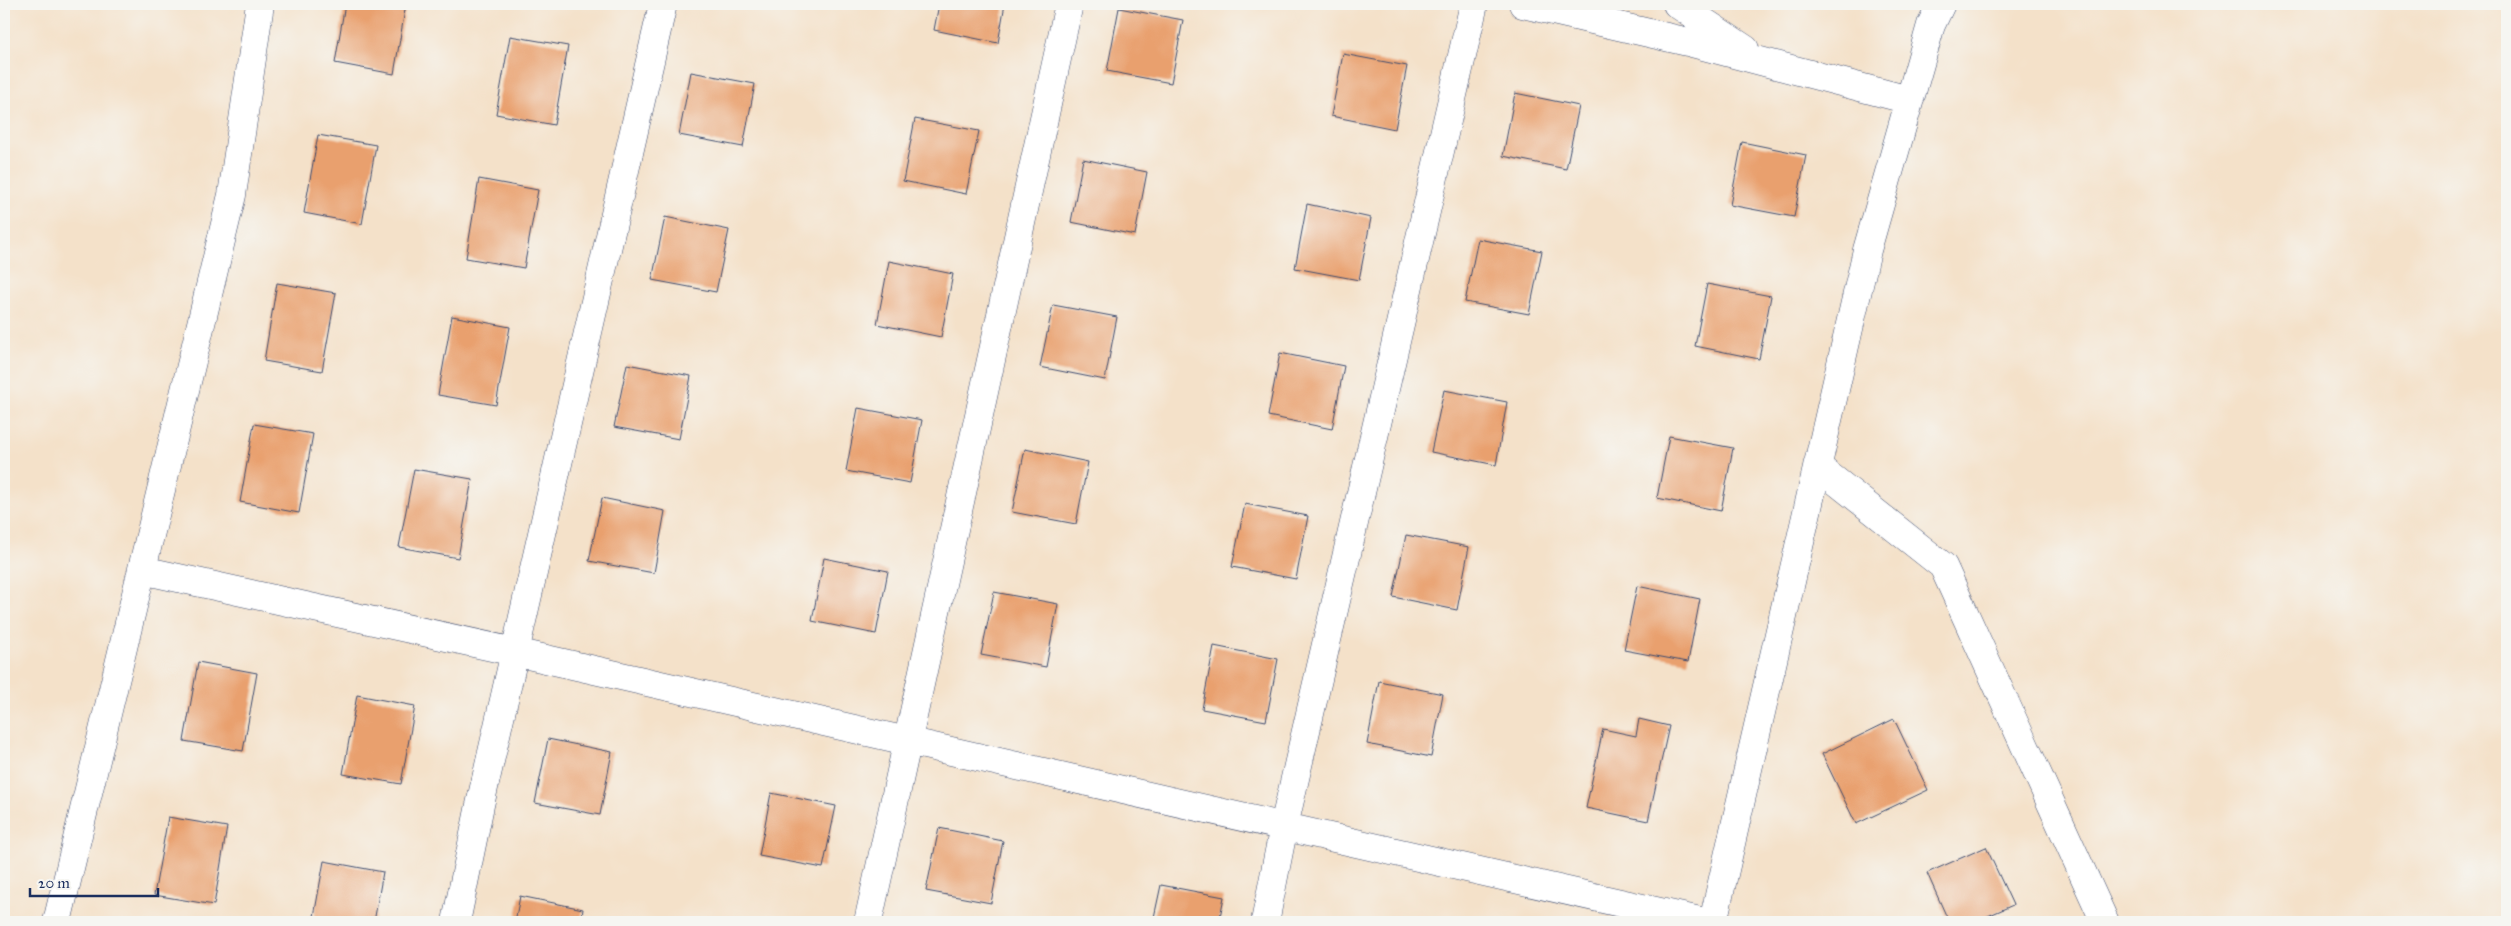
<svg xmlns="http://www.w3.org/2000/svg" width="2511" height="926" font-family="'IM FELL Great Primer',serif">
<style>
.building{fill:#e9a06e}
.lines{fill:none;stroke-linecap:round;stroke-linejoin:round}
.minor-casing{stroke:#3c4a6e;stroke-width:29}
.minor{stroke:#fff;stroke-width:28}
</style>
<rect width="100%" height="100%" fill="#f6f6f2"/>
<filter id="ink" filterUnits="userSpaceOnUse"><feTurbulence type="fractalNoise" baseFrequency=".02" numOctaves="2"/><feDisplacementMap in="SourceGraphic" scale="10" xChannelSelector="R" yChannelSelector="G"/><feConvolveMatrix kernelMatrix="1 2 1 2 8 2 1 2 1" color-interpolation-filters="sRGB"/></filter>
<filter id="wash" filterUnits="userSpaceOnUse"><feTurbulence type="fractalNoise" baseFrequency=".0096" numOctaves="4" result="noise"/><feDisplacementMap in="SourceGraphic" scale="20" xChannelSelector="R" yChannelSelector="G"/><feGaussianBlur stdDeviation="1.12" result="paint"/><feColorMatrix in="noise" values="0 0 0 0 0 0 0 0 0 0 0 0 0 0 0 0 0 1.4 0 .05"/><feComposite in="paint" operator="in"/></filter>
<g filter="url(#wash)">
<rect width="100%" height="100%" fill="#f4e1c9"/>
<g id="blocks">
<!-- building -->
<path class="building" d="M345 4H406L394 74 335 63Z
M939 4H1005L998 43 934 30Z
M1119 8 1183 20 1171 83 1107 71Z
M510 36 568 46 554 125 496 114Z
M1343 54 1407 66 1395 129 1331 116Z
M691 72 755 84 743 147 679 135Z
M1515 93 1579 106 1566 169 1503 156Z
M915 119 979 131 966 194 903 181Z
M318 135 376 145 362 224 304 213Z
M1742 142 1806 155 1794 217 1730 205Z
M1083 159 1147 172 1135 235 1071 222Z
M479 179 538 190 524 268 466 258Z
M1307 204 1371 218 1359 280 1295 268Z
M665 217 729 230 716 292 652 280Z
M1478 239 1542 251 1529 314 1465 302Z
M889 261 953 274 941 337 877 324Z
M277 283 336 293 322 371 264 361Z
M1707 284 1771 296 1759 359 1695 346Z
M1053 305 1117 317 1105 380 1040 367Z
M452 316 510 327 496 405 438 395Z
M1280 353 1344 366 1332 429 1268 416Z
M627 364 691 376 679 439 614 427Z
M1444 390 1507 402 1496 465 1431 452Z
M858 408 922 420 910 483 846 471Z
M254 424 313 434 299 513 240 502Z
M1669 436 1733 448 1721 511 1657 498Z
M1025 449 1088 462 1076 524 1012 512Z
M414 469 472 479 458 558 399 547Z
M602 498 665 511 654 573 589 561Z
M1245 504 1308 516 1296 579 1232 567Z
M1406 535 1469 547 1457 610 1393 597Z
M824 558 888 571 876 634 812 621Z
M1637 586 1700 599 1688 662 1624 650Z
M994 592 1058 604 1046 667 981 655Z
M1214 646 1278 659 1266 721 1202 709Z
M198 662 257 673 243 751 184 741Z
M1379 681 1443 694 1431 757 1367 744Z
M357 695 415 706 401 784 343 774Z
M1639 719 1669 726 1648 821 1586 808 1603 729 1636 736Z
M1894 719 1928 790 1856 824 1822 754Z
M548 739 612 752 600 815 535 803Z
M771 793 836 806 823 868 759 856Z
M168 817 227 827 214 905 154 895Z
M939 828 1003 841 991 903 926 891Z
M1986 847 2013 905 1974 922H1949L1927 873Z
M324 861 383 872 374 922H313Z
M1161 885 1224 897 1219 922H1153Z
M520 896 583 909 581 922H515Z"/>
</g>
</g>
<g filter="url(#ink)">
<use href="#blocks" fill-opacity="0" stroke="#3c4a6e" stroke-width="1"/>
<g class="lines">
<!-- minor casing -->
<g class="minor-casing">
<path id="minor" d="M1523 4 1688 42 1909 100
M1677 4 1745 49
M1817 466 1943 566 2105 922
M142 570 515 652 1704 922
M57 922 232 195 260 4
M456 922 480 805 663 4
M868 922 1069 4
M1265 922 1284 826 1474 4
M1713 922 1867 250 1931 25 1941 4"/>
</g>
<!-- minor -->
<use href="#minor" class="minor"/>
</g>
</g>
<!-- margin -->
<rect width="2511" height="926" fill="none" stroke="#f6f6f2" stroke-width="20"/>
<!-- scale -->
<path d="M30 888v8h128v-8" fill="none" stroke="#1b2f5e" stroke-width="2.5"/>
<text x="38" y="888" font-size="15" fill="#1b2f5e" stroke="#f6f6f2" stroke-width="4" paint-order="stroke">20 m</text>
</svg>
